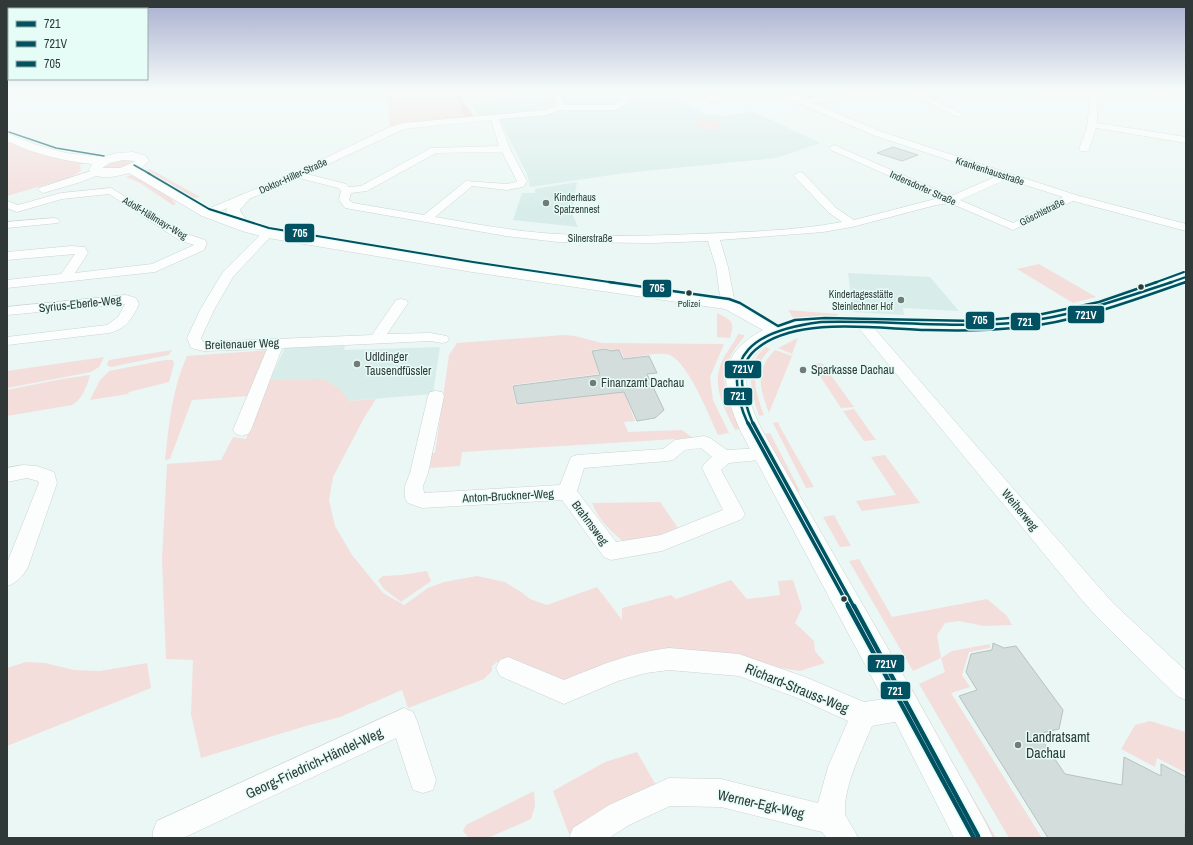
<svg xmlns="http://www.w3.org/2000/svg" width="1193" height="845" font-family="'Archivo Narrow',sans-serif">
<style>
.built{fill:#d8ede9}
.green{fill:#f3dedc}
.forest{fill:#f0cbca}
.building{fill:#d3dddb;stroke:#b8c2c0}
.lines{fill:none;stroke-linecap:round;stroke-linejoin:round}
.minor-casing{stroke:#cbd3d1;stroke-width:1}
.major-casing{stroke:#cbd3d1;stroke-width:1}
.minor{fill:#fcfefd;fill-rule:evenodd}
.major{fill:#fcfefd;fill-rule:evenodd}
.bus-1-far3-casing{stroke:#e6fcf7;stroke-width:4}
.bus-1-far2-casing{stroke:#e6fcf7;stroke-width:5}
.bus-1-far1-casing{stroke:#e6fcf7;stroke-width:6}
.bus-1-casing{stroke:#e6fcf7;stroke-width:8}
.bus-2-far3-casing{stroke:#e6fcf7;stroke-width:4}
.bus-2-far2-casing{stroke:#e6fcf7;stroke-width:5}
.bus-2-far1-casing{stroke:#e6fcf7;stroke-width:6}
.bus-2-casing{stroke:#e6fcf7;stroke-width:8}
.bus-3-far2-casing{stroke:#e6fcf7;stroke-width:3}
.bus-3-far1-casing{stroke:#e6fcf7;stroke-width:4}
.bus-3-casing{stroke:#e6fcf7;stroke-width:5}
.bus-1-far3{stroke:#005262;stroke-width:2}
.bus-1-far2{stroke:#005262;stroke-width:2.5}
.bus-1-far1{stroke:#005262;stroke-width:3.5}
.bus-1{stroke:#005262;stroke-width:4.5}
.bus-2-far3{stroke:#005262;stroke-width:2}
.bus-2-far2{stroke:#005262;stroke-width:2.5}
.bus-2-far1{stroke:#005262;stroke-width:3.5}
.bus-2{stroke:#005262;stroke-width:4.5}
.bus-3-far2{stroke:#005262;stroke-width:1.5}
.bus-3-far1{stroke:#005262;stroke-width:2}
.bus-3{stroke:#005262;stroke-width:2.5}
.poi-dot{fill:#717c79;stroke:#e6fcf7;stroke-width:1.5}
.bus-dot{fill:#303937;stroke:#e6fcf7;stroke-width:1.5}
.labels{text-anchor:middle;dominant-baseline:central;stroke-width:3;stroke-linejoin:round;paint-order:stroke}
.far-bus-label{font-size:9px;fill:#303937;stroke:#e6fcf7}
.far-street-label{font-size:10px;fill:#303937;stroke:#e6fcf7}
.far-poi-label{font-size:10px;fill:#303937;stroke:#e6fcf7;text-anchor:start}
.street-label{font-size:12px;fill:#303937;stroke:#e6fcf7}
.poi-label{font-size:12px;fill:#303937;stroke:#e6fcf7;text-anchor:start}
.near-street-label{font-size:14px;fill:#303937;stroke:#e6fcf7}
.near-poi-label{font-size:14px;fill:#303937;stroke:#e6fcf7;text-anchor:start}
.line-badge{stroke:#e6fcf7;stroke-width:1.5}
.badge-label{font-size:11px;text-anchor:middle;font-weight:bold;fill:#fff}
</style>
<rect width="100%" height="100%" fill="#ebf7f4"/>
<!-- built -->
<path class="built" d="M555 90H670L681 101 705 114 725 116 752 111 820 143 776 158 625 173 530 187 527 174 499 118 478 117 473 104 557 96Z
M577 182 572 213 578 227 513 220 522 193H535V189Z
M848 273 930 277 959 311 903 308 904 315 853 312Z
M345 346 344 350 440 347 433 394 349 401 342 391 270 380 285 347Z"/>
<!-- green -->
<path class="green" d="M384 90H454L465 117 398 124 390 126 389 105Z
M461 90H512V92L461 97Z
M708 120 716 121 722 126C715 132 700 131 694 125L696 121Z
M7 141 24 149 85 163 80 165 81 171 71 177 7 196Z
M119 159 135 161 136 162 126 168 101 169V165Z
M150 169 200 197 194 198 145 170Z
M130 175C147 180 165 191 176 204L173 205 140 183 126 177Z
M1039 264 1096 297 1073 303 1017 269Z
M788 310 837 314 839 316 794 319Z
M717 313C732 320 735 322 730 338L717 337Z
M738 334 744 335V337C714 372 723 390 740 429L735 430C724 408 711 386 722 361 726 352 734 344 738 334Z
M564 335 575 336 602 343 724 344 710 377 713 400 729 433 718 435C709 416 689 364 670 355 660 351 636 357 624 358L620 350 612 351 605 348 591 350 599 374 512 385 516 405 624 392 635 421 624 422 628 432 682 430 693 438 462 452 460 466 430 468 432 453H435L449 355 457 343Z
M798 338 792 354 778 348Z
M766 347 770 349C749 372 754 388 764 415L759 416C751 392 743 364 766 347Z
M172 350 169 355 164 356 111 367 108 366 107 364 109 360Z
M268 350 249 396 192 400 170 459 165 460C169 424 172 389 187 356Z
M775 350 792 356 769 413C763 397 756 379 765 363 767 358 772 354 775 350Z
M104 357 99 367 91 372 7 388V371Z
M165 360H173L174 364 169 382 129 392 128 394 90 400 100 380 109 371Z
M822 363 854 407 841 408 812 364Z
M90 375C87 386 82 400 72 405L7 416V390L62 379Z
M324 379 342 391 349 401 376 399 364 418 333 477 329 500 335 526 352 555 383 593 404 605 428 588 444 582 477 576 505 582 521 592 530 599 547 605 597 587 622 620V608L671 595 676 599 731 580 747 599 780 595 778 581 793 580 802 608 795 623 814 641 815 651 825 663 800 671 756 664 721 654 566 684 508 668 497 662 492 666V671L484 679 408 708 402 690 340 717 306 726 201 758 191 714 193 660 166 659 162 560 167 464 221 460 233 437 246 439 270 380Z
M854 409 876 440 864 441 843 411Z
M778 422 780 427 814 487 806 488 773 423Z
M770 433 800 491 794 492 765 434Z
M885 455 920 503 862 511 856 501 896 495 871 457Z
M660 502 678 528 657 536 625 543C610 530 599 521 592 503Z
M834 515 851 546 840 547 823 517Z
M859 559 892 617 987 599 1007 616 1012 625 984 626 959 621 945 623 937 635 941 658 952 651 990 644V648L969 652 962 675 970 687 951 693 1042 838H1009L919 684 945 672 941 658 913 671 849 561Z
M427 571 431 581 401 602 384 589 378 580 383 576 402 575Z
M26 662 45 663 74 670 100 671 147 663 151 688 7 746V668Z
M908 681 945 749 996 838H991L902 682Z
M1150 721 1186 732V773L1157 758 1155 767 1121 749 1135 725Z
M637 752 657 787 615 805 569 834 553 791 605 762Z
M534 791 535 806 531 819 488 838H469L463 831 466 825Z"/>
<!-- forest -->
<path class="forest" d="M454 90H461V97L474 117 390 126 398 124 464 117Z"/>
<!-- building -->
<path class="building" d="M893 147 918 155 902 161 877 153Z
M605 349 611 351 619 350 623 359 649 356 657 373 647 374 664 410 655 418 637 421 624 392 517 404 513 386 600 375 592 351Z
M993 643 1004 648 1016 646 1063 710 1059 729 1038 734 1065 774 1122 785 1124 757 1161 776V764L1186 777 1185 838H1048L959 696 977 690 966 672 971 654 992 650Z"/>
<g class="lines">
<!-- minor casing -->
<g class="minor-casing">
<path id="minor" d="M24 90H42L7 98V94Z
M550 90H558L564 105H614L622 100 616 90H624L630 101 616 110H560L546 115 499 119 510 149 527 181 523 187 507 190 472 186 435 217C476 224 517 232 558 234 603 237 649 236 694 234 744 232 794 231 842 222L828 212 795 177 794 175 799 172 803 173 836 208 854 220 939 198 831 150 829 148 834 145 951 196 997 176 876 136 799 104 773 90H785L805 99 863 90H916L962 114 958 117 955 116 908 92 868 94 813 103 882 132 1076 195 1186 224V231L1073 201 1013 230 950 203 936 205 852 227 823 232 720 240 728 267 735 304 733 307 728 308 723 307 721 304 716 267 708 241 653 243 558 242 506 236 345 208 339 200 341 191 338 188 299 178 211 215 207 216 201 213 203 211 294 173 390 127 403 123 545 110 556 106 557 104ZM491 120 499 146 431 148 361 186 349 187 346 184 307 174 404 129ZM502 152 517 181 516 182 507 184 466 181 424 215 353 203 349 200 351 193 367 191 436 153ZM1007 179 1063 197 1013 223 960 200Z
M696 90H706L720 100 716 102H713Z
M1027 90H1060L1090 93V90H1098L1097 123 1186 137V143L1096 128 1089 149 1087 151H1081L1079 149 1087 128 1090 98 1031 92Z
M1138 90H1162L1186 94V98L1142 92Z
M97 169 102 172 101 174 81 182 43 193 38 190 39 188Z
M111 188 187 234 205 240 207 243 204 250 155 272 7 288V280L61 274 75 254 7 260V252L71 246 85 247 88 253 75 273 152 264 194 245 179 240 109 194 62 199 17 212 7 208V201L18 205 61 193Z
M54 218 58 219 60 221 58 223 7 228V222Z
M268 229 272 231 274 233 233 277 214 310 201 338 203 342 372 335 396 300 401 299 406 300 408 303 387 334 430 333 447 336 449 339 447 342 442 343 430 341 282 348 251 430 248 434 242 436 236 434 233 430 267 349 204 351 191 348 187 338 200 310 223 272 264 231Z
M126 295 136 298 139 304C132 319 126 329 109 333L7 345V337L107 325 118 317 125 304 7 315V307Z
M862 319 867 320 1097 585 1114 604 1186 671V700L1177 696 1098 618 1081 599 857 326 855 323 857 320Z
M436 391 442 392 444 396 428 473 423 486 424 493 560 485 571 457 577 455 663 449 675 440 704 436 710 438 727 450 763 448 769 449 772 454 769 459 729 463 721 470 745 514 742 519 662 551 611 560 604 557 562 500 422 508 408 503 405 498V486L410 473 428 396 430 392ZM701 448 712 457 705 463 702 468 723 510 661 535 616 542 577 491 584 468 667 461 673 460 685 450Z
M23 465 37 466 54 472 57 483 28 567C23 576 17 583 7 586V563L39 483 38 481 27 478 7 482V468Z
M669 648 739 654 805 677 864 702 905 696 914 699 917 708 914 717 905 720 872 726C862 750 843 787 845 814 846 818 856 832 858 838H827L822 832 721 807 670 806 629 825 609 838H569L573 828 609 805 669 778 721 779 818 803 828 767 848 721 800 699 739 676 669 670 646 673 618 681 564 704 500 676 496 668 500 660 508 657 564 680C601 665 629 653 669 648Z
M404 708 413 712 417 721 436 780 433 790 423 793 413 790 396 738 183 838H153V831L157 821Z"/>
</g>
<!-- major casing -->
<g class="major-casing">
<path id="major" d="M7 133 34 144 66 153 102 157 117 153 133 152 146 156 149 161 141 169 212 210 229 217 226 210C232 202 237 192 248 195L250 198 240 210C245 223 258 225 270 229L472 262 728 299 743 303 779 324 803 319 821 317C896 316 972 327 1046 314 1094 305 1139 284 1186 272V283C1133 300 1081 321 1026 327 993 331 959 331 926 330 903 330 881 329 859 328 826 328 791 325 763 347 733 370 750 405 763 432L916 697 987 825 993 838H954L894 719 741 432C722 389 714 356 763 330L725 309 472 272 268 238 242 231 202 216 129 173C118 176 97 182 89 170L92 164C63 161 34 154 7 141ZM123 160 136 161 120 168H102L110 163Z"/>
</g>
<!-- minor -->
<use href="#minor" class="minor"/>
<!-- major -->
<use href="#major" class="major"/>
<!-- bus-1-far3 casing -->
<g class="bus-1-far3-casing">
<path id="bus-1-far3" d="M1169 283 1186 277"/>
</g>
<!-- bus-1-far2 casing -->
<g class="bus-1-far2-casing">
<path id="bus-1-far2" d="M748 424C716 353 757 330 821 322 888 320 956 329 1022 322 1074 316 1123 298 1172 282"/>
</g>
<!-- bus-1-far1 casing -->
<g class="bus-1-far1-casing">
<path id="bus-1-far1" d="M748 423 849 607"/>
</g>
<!-- bus-1 casing -->
<g class="bus-1-casing">
<path id="bus-1" d="M848 606 974 838"/>
</g>
<!-- bus-2-far3 casing -->
<g class="bus-2-far3-casing">
<path id="bus-2-far3" d="M1184 283 1186 282"/>
</g>
<!-- bus-2-far2 casing -->
<g class="bus-2-far2-casing">
<path id="bus-2-far2" d="M753 424C743 399 732 366 759 347 800 316 878 329 927 330 959 331 991 331 1023 327 1080 321 1133 300 1186 282"/>
</g>
<!-- bus-2-far1 casing -->
<g class="bus-2-far1-casing">
<path id="bus-2-far1" d="M753 423 854 607"/>
</g>
<!-- bus-2 casing -->
<g class="bus-2-casing">
<path id="bus-2" d="M854 606 978 836"/>
</g>
<!-- bus-3-far2 casing -->
<g class="bus-3-far2-casing">
<path id="bus-3-far2" d="M9 132 56 148 104 156
M134 165 150 174"/>
</g>
<!-- bus-3-far1 casing -->
<g class="bus-3-far1-casing">
<path id="bus-3-far1" d="M148 173 209 209 269 228 473 262 616 283
M1154 283 1184 272"/>
</g>
<!-- bus-3 casing -->
<g class="bus-3-casing">
<path id="bus-3" d="M609 282 729 299 740 303 778 326 795 320 825 318 975 321 1033 316 1099 302 1157 282"/>
</g>
<!-- bus-1-far3 -->
<use href="#bus-1-far3" class="bus-1-far3"/>
<!-- bus-1-far2 -->
<use href="#bus-1-far2" class="bus-1-far2"/>
<!-- bus-1-far1 -->
<use href="#bus-1-far1" class="bus-1-far1"/>
<!-- bus-1 -->
<use href="#bus-1" class="bus-1"/>
<!-- bus-2-far3 -->
<use href="#bus-2-far3" class="bus-2-far3"/>
<!-- bus-2-far2 -->
<use href="#bus-2-far2" class="bus-2-far2"/>
<!-- bus-2-far1 -->
<use href="#bus-2-far1" class="bus-2-far1"/>
<!-- bus-2 -->
<use href="#bus-2" class="bus-2"/>
<!-- bus-3-far2 -->
<use href="#bus-3-far2" class="bus-3-far2"/>
<!-- bus-3-far1 -->
<use href="#bus-3-far1" class="bus-3-far1"/>
<!-- bus-3 -->
<use href="#bus-3" class="bus-3"/>
</g>
<!-- sky -->
<linearGradient id="sky" x2="0" y2="1"><stop stop-color="#a7afcf"/><stop offset="0.43" stop-color="#f6fbfa"/><stop offset="1" stop-color="#f6fbfa" stop-opacity="0"/></linearGradient>
<rect width="1193" height="209" fill="url(#sky)"/>
<!-- markers -->
<g class="poi-dot">
<circle cx="546" cy="203" r="4"/>
<circle cx="901" cy="300" r="4"/>
<circle cx="357" cy="364" r="4"/>
<circle cx="803" cy="370" r="4"/>
<circle cx="593" cy="383" r="4"/>
<circle cx="1018" cy="745" r="4"/>
</g>
<g class="bus-dot">
<circle cx="1141" cy="287" r="3.5"/>
<circle cx="689" cy="293" r="3.5"/>
<circle cx="844" cy="599" r="3.5"/>
</g>
<g class="labels">
<!-- far-bus labels -->
<g class="far-bus-label">
<text x="689" y="304">Polizei</text>
</g>
<!-- far-street labels -->
<g class="far-street-label">
<text transform="translate(990 171) rotate(18)">Krankenhausstraße</text>
<text transform="translate(293 176) rotate(-24)">Doktor-Hiller-Straße</text>
<text transform="translate(923 188) rotate(24)">Indersdorfer Straße</text>
<text transform="translate(1042 212) rotate(-27)">Göschlstraße</text>
<text transform="translate(155 218) rotate(31)">Adolf-Hällmayr-Weg</text>
<text x="590" y="238">Silnerstraße</text>
</g>
<!-- far-poi labels -->
<g class="far-poi-label">
<text x="554" y="197">Kinderhaus<tspan x="554" dy="12">Spatzennest</tspan></text>
<text x="893" y="294" text-anchor="end">Kindertagesstätte<tspan x="893" dy="12">Steinlechner Hof</tspan></text>
</g>
<!-- street labels -->
<g class="street-label">
<text transform="translate(80 304) rotate(-6)">Syrius-Eberle-Weg</text>
<text transform="translate(242 344) rotate(-2)">Breitenauer Weg</text>
<text transform="translate(508 496) rotate(-3)">Anton-Bruckner-Weg</text>
<text transform="translate(1020 510) rotate(50)">Weiherweg</text>
<text transform="translate(590 523) rotate(53)">Brahmsweg</text>
</g>
<!-- poi labels -->
<g class="poi-label">
<text x="365" y="357">Udldinger<tspan x="365" dy="14">Tausendfüssler</tspan></text>
<text x="811" y="370">Sparkasse Dachau</text>
<text x="601" y="383">Finanzamt Dachau</text>
</g>
<!-- near-street labels -->
<g class="near-street-label">
<text transform="translate(797 688) rotate(22)">Richard-Strauss-Weg</text>
<text transform="translate(314 763) rotate(-25)">Georg-Friedrich-Händel-Weg</text>
<text transform="translate(761 804) rotate(13)">Werner-Egk-Weg</text>
</g>
<!-- near-poi labels -->
<g class="near-poi-label">
<text x="1026" y="737">Landratsamt<tspan x="1026" dy="16">Dachau</tspan></text>
</g>
</g>
<g class="line-badge">
<rect x="284" y="223" width="31" height="20" rx="4" fill="#005262"/>
<rect x="642" y="279" width="30" height="19" rx="4" fill="#005262"/>
<rect x="1067" y="305" width="38" height="19" rx="4" fill="#005262"/>
<rect x="965" y="311" width="30" height="19" rx="4" fill="#005262"/>
<rect x="1010" y="312" width="31" height="19" rx="4" fill="#005262"/>
<rect x="724" y="360" width="38" height="19" rx="4" fill="#005262"/>
<rect x="723" y="387" width="30" height="19" rx="4" fill="#005262"/>
<rect x="867" y="654" width="38" height="19" rx="4" fill="#005262"/>
<rect x="880" y="681" width="31" height="19" rx="4" fill="#005262"/>
</g>
<g class="badge-label">
<text x="300" y="237">705</text>
<text x="657" y="292">705</text>
<text x="1086" y="319">721V</text>
<text x="980" y="324">705</text>
<text x="1025" y="326">721</text>
<text x="743" y="373">721V</text>
<text x="738" y="400">721</text>
<text x="886" y="668">721V</text>
<text x="895" y="695">721</text>
</g>
<!-- border -->
<rect width="1193" height="845" fill="none" stroke="#303937" stroke-width="16"/>
<!-- legend -->
<rect x="8" y="8" width="140" height="72" fill="#e6fcf7" stroke="#9daeaa"/>
<rect x="16" y="21" width="20" height="6" fill="#005262" stroke="#9daeaa"/>
<text x="44" y="28" font-size="12" fill="#303937">721</text>
<rect x="16" y="41" width="20" height="6" fill="#005262" stroke="#9daeaa"/>
<text x="44" y="48" font-size="12" fill="#303937">721V</text>
<rect x="16" y="61" width="20" height="6" fill="#005262" stroke="#9daeaa"/>
<text x="44" y="68" font-size="12" fill="#303937">705</text>
</svg>
